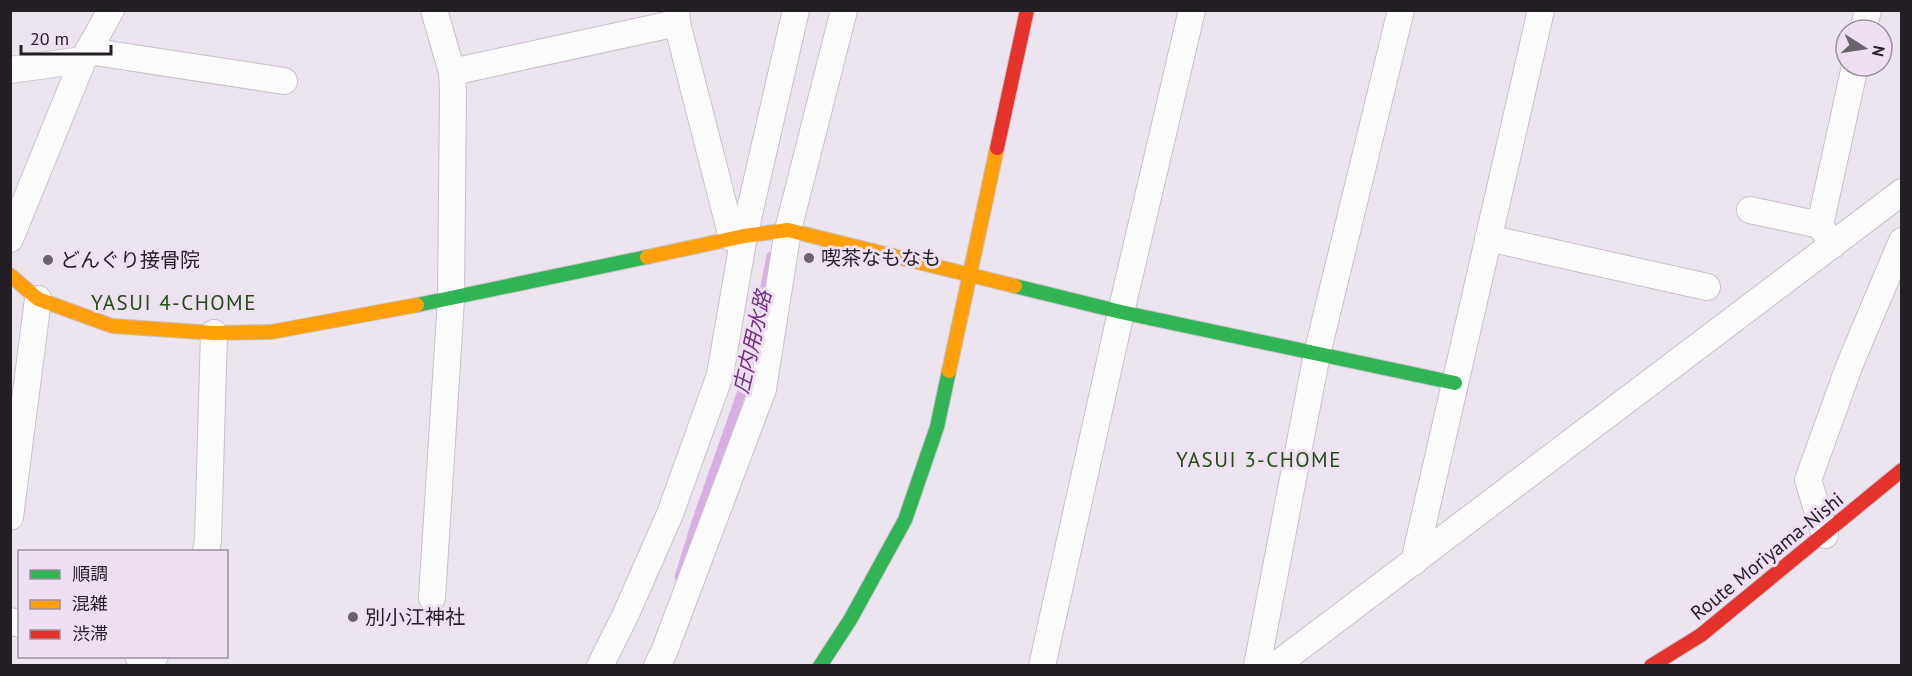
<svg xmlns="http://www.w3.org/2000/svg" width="1912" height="676" font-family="'PT Sans','Noto Sans JP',sans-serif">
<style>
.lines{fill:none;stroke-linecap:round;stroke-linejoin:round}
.stream{stroke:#d8afe3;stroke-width:9}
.street-casing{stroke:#c7c1c9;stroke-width:28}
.fast-casing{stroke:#c7c1c9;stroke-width:16}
.slow-casing{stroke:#c7c1c9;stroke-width:16}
.jam-casing{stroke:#c7c1c9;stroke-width:16}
.street{stroke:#fcfbfc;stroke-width:26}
.fast{stroke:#30b455;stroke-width:14}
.slow{stroke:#ff9f0a;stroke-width:14}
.jam{stroke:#e5322d;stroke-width:14}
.poi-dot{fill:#69636b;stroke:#efdff3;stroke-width:2}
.labels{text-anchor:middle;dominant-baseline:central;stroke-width:6;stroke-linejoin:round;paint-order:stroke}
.poi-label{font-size:20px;fill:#231d24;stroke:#efdff3;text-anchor:start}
.street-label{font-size:20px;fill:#231d24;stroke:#efdff3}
.neighbourhood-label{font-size:21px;letter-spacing:1.5px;fill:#224d13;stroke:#efdff3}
.water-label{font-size:21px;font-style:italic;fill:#723083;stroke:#efdff3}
</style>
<rect width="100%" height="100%" fill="#ece4ee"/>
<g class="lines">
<!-- stream -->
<path class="stream" d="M679 577 696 522 747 377 771 256"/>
<!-- street casing -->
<g class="street-casing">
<path id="street" d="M676 10 677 23 732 238
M1863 30 1868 10
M88 51 284 81
M10 70 83 60
M452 72 677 23
M1750 210 1820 225
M1488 238 1707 287
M10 239 83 60 111 10
M1833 245 1820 225 1855 66
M10 517 38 299
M1825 535 1808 480 1850 364 1902 241
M206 552 208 540 214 333
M1414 562 1541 10
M432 598 451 299 453 92 452 72 434 10
M10 621 20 624
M138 656 147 659 155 656
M600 666 625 616 670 514 720 375 744 236 796 10
M657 666 664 652 763 389 788 230 844 10
M1042 666 1121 312 1192 10
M1257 666 1317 354 1401 10
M1275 666 1902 192"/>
</g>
<!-- fast casing -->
<g class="fast-casing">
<path id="fast" d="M1015 286 1121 312 1455 383
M417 305 647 257
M820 666 850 620 905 520 937 427 949 371"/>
</g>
<!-- slow casing -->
<g class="slow-casing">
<path id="slow" d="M647 257 744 236 788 230 1015 286
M10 275 38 299 112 326 214 333 271 332 417 305
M949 371 997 148"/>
</g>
<!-- jam casing -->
<g class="jam-casing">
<path id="jam" d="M997 148 1027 10
M1651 666 1701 635 1902 470"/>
</g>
<!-- street -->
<use href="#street" class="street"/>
<!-- fast -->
<use href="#fast" class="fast"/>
<!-- slow -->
<use href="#slow" class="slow"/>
<!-- jam -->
<use href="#jam" class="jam"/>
</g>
<!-- markers -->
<g class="poi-dot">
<circle cx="809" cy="258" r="6"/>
<circle cx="48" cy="260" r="6"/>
<circle cx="353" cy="617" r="6"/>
</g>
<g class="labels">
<!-- poi labels -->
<g class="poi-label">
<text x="821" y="258">喫茶なもなも</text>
<text x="60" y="260">どんぐり接骨院</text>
<text x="365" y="617">別小江神社</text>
</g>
<!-- street labels -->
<g class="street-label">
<text transform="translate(1767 556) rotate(-39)">Route Moriyama-Nishi</text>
</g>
<!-- neighbourhood labels -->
<g class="neighbourhood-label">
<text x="174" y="302">YASUI 4-CHOME</text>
<text x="1259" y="459">YASUI 3-CHOME</text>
</g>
<!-- water labels -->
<g class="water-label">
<text transform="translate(752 342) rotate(-77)">庄内用水路</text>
</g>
</g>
<!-- border -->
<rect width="1912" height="676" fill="none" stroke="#231d24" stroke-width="24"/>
<!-- legend -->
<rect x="18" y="550" width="210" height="108" fill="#efdff3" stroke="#9d91a0" stroke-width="1.5"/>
<rect x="30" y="570" width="30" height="9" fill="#30b455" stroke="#9d91a0" stroke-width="1.5"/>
<text x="72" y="580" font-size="18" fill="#231d24">順調</text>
<rect x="30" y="600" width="30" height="9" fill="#ff9f0a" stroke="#9d91a0" stroke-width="1.5"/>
<text x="72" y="610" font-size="18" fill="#231d24">混雑</text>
<rect x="30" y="630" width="30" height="9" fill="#e5322d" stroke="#9d91a0" stroke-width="1.5"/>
<text x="72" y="640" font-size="18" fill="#231d24">渋滞</text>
<!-- north arrow -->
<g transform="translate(1864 48) rotate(102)"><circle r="28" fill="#efdff3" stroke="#9d91a0" stroke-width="1.5"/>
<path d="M0-4.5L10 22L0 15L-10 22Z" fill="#69636b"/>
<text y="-9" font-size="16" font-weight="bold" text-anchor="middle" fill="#231d24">N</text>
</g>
<!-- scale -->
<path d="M21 45v9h90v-9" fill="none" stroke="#231d24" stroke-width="3"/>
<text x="30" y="45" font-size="18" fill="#231d24" stroke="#efdff3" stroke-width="4.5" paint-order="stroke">20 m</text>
</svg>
